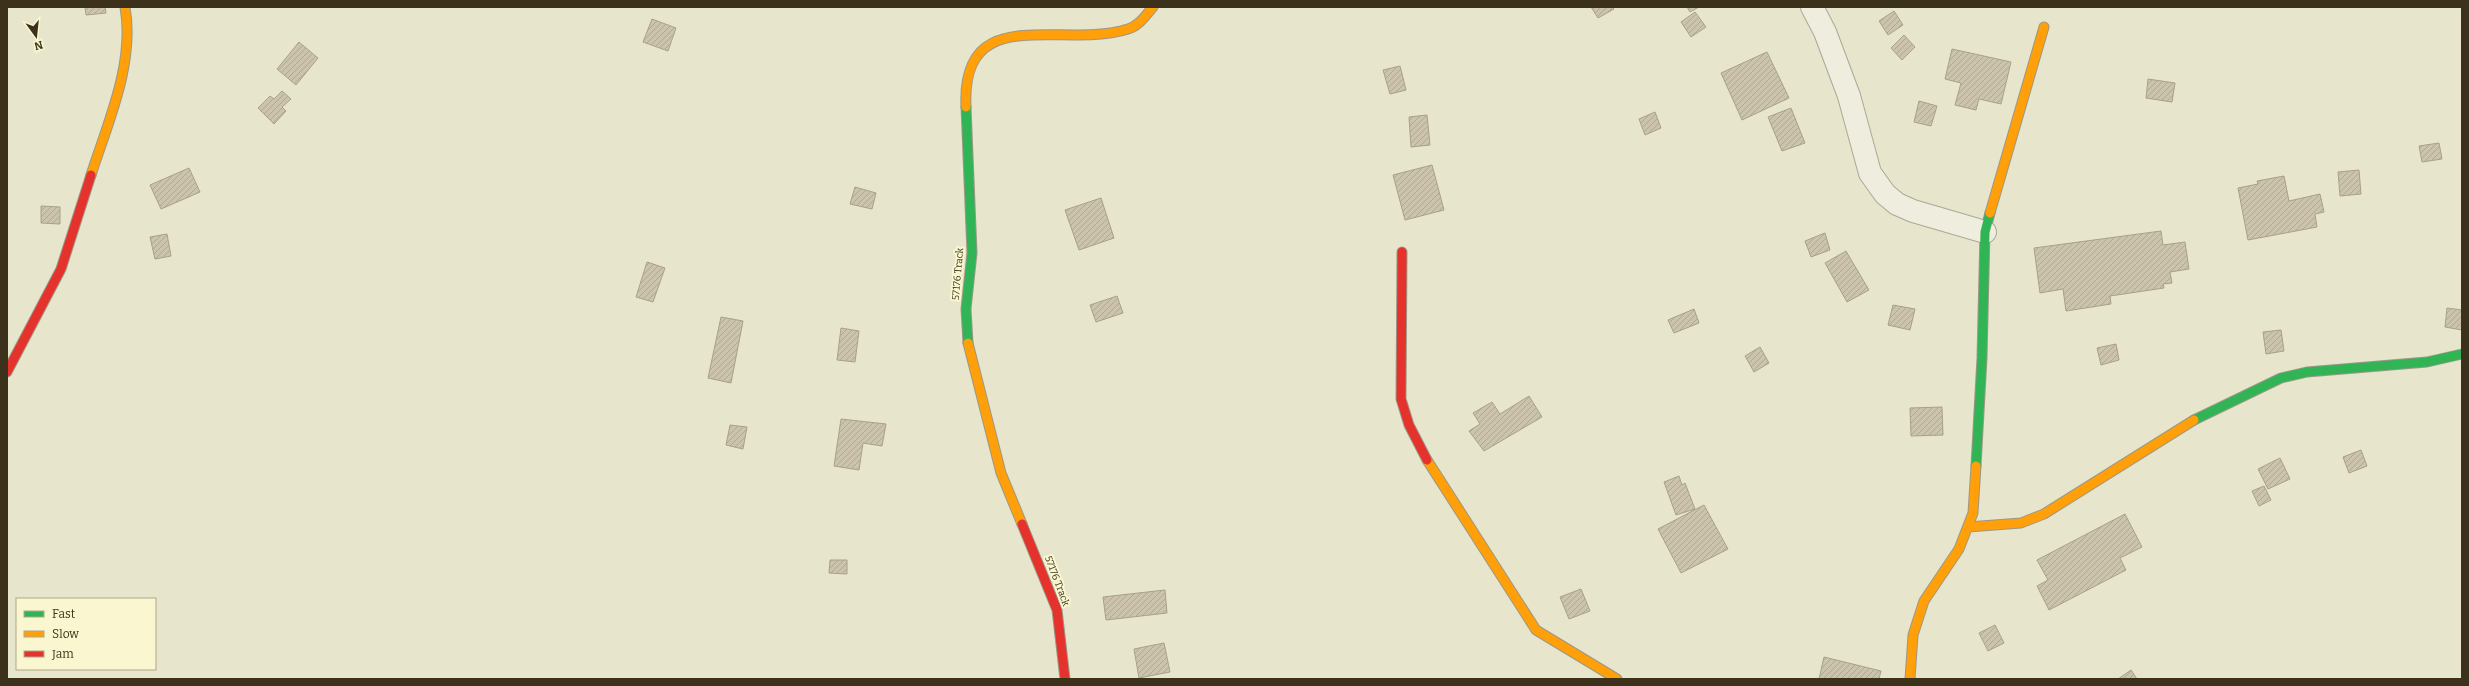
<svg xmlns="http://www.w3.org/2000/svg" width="2469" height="686" font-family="Bitter,serif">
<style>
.building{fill:url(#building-hatch);stroke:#a8a08b}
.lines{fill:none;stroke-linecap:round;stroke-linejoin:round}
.street-casing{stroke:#aca895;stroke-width:24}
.fast-casing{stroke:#9c9885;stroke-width:11}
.slow-casing{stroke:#9c9885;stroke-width:11}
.jam-casing{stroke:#9c9885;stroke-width:11}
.street{stroke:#eeedde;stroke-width:22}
.fast{stroke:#30b455;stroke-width:9}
.slow{stroke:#ff9f0a;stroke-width:9}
.jam{stroke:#e5322d;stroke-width:9}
.labels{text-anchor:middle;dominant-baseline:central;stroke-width:4;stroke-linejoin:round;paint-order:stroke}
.street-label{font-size:10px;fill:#3c321c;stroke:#f9f6d0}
</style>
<defs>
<pattern id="building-hatch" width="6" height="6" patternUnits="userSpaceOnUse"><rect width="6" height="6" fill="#cbc3ac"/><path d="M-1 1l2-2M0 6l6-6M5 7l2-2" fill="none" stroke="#afa893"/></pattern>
</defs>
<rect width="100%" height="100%" fill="#e7e5cc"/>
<!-- building -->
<path class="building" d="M70 7H105L106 13 86 15 85 7Z
M1591 7H1612L1614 9 1598 18Z
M1687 7H1699L1690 12Z
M1894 11 1903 25 1888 35 1879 21Z
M1695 12 1706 27 1691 37 1681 22Z
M652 19 676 28 668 51 643 42Z
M1904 35 1915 47 1902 60 1891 48Z
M299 42 318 58 296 85 277 69Z
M1952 49 2011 62 2001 104 1979 99 1976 110 1955 105 1961 83 1945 79Z
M1767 52 1789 98 1742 120 1721 73Z
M1400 66 1406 90 1390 94 1383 70Z
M2148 79 2175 83 2172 102 2146 98Z
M282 91 291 99 282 107 286 111 274 124 258 108 270 96 274 99Z
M1919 101 1937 106 1931 126 1914 122Z
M1791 108 1805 143 1782 151 1768 117Z
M1655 112 1661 128 1645 135 1639 119Z
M1427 115 1430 145 1411 147 1409 117Z
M2439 143 2442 159 2422 162 2419 146Z
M1432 165 1444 210 1405 220 1393 175Z
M189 168 200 192 161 209 150 185Z
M2359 170 2361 194 2340 196 2338 172Z
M2284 176 2289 201 2320 194 2324 212 2315 214 2317 227 2248 240 2238 188 2258 184 2257 181Z
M855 187 876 193 872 209 850 204Z
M1101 198 1114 238 1079 250 1065 210Z
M41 206 60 207V224L41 223Z
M2161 231 2163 245 2185 242 2189 269 2170 272 2172 283 2163 284 2164 288 2110 296 2111 304 2066 311 2063 289 2040 293 2034 248Z
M1825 233 1830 250 1811 257 1805 241Z
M167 234 171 256 155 259 150 237Z
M1846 251 1869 290 1847 302 1825 263Z
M647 262 665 268 653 302 636 297Z
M1117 296 1123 313 1096 322 1090 305Z
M1893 305 1915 309 1910 330 1888 325Z
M2447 308 2462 310V330L2445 327Z
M1694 309 1699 323 1674 333 1668 320Z
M721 317 743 321 731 383 708 378Z
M841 328 859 331 855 362 837 360Z
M2281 330 2284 351 2266 354 2263 332Z
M2116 344 2119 360 2101 365 2097 348Z
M1760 347 1769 363 1754 372 1745 356Z
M1529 396 1542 417 1484 451 1469 431 1480 424 1473 413 1492 402 1500 414Z
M1942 407 1943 435 1911 436 1910 408Z
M841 419 886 424 882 446 863 443 859 470 834 466Z
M730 425 747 427 743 449 726 445Z
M2361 450 2367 466 2349 473 2343 457Z
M2280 458 2290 479 2268 489 2258 469Z
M1679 476 1682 485 1685 483 1695 509 1676 515 1664 482Z
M2264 486 2271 500 2259 506 2252 491Z
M1704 505 1728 549 1681 573 1658 529Z
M2125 514 2142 547 2120 558 2126 570 2049 610 2037 586 2048 580 2037 560Z
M830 560H847V574L829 573Z
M1581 589 1590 611 1569 619 1560 597Z
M1165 590 1167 613 1106 620 1103 597Z
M1995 625 2004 643 1988 651 1979 633Z
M1164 643 1170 672 1139 678 1134 649Z
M1824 657 1881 671 1879 679H1819Z
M2131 670 2137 679H2118Z"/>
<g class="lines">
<!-- street casing -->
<g class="street-casing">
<path id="street" d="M1812 7 1825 32 1849 96 1870 173 1885 194 1897 204 1913 211 1985 232"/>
</g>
<!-- fast casing -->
<g class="fast-casing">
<path id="fast" d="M966 107 972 253 966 309 968 343
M2194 420 2281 378 2307 372 2427 362 2462 354
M1976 466 1982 358 1985 232 1990 213"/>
</g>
<!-- slow casing -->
<g class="slow-casing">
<path id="slow" d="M966 107C961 0 1061 50 1128 29 1139 26 1146 15 1153 7
M91 175C108 122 135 63 125 7
M1990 213 2044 27
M968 343 1001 473 1022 524
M1427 460 1536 630 1617 679
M1968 527 2021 523 2044 514 2194 420
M1910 679 1913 635 1924 601 1959 549 1973 513 1976 466"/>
</g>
<!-- jam casing -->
<g class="jam-casing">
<path id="jam" d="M1402 252 1401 399 1409 425 1427 460
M7 372 61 269 91 175
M1022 524 1057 610 1065 679"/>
</g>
<!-- street -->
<use href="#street" class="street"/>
<!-- fast -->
<use href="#fast" class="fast"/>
<!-- slow -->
<use href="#slow" class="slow"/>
<!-- jam -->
<use href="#jam" class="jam"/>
</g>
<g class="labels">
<!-- street labels -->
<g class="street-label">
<text transform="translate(958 274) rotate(-85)">57176 Track</text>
<text transform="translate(1057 581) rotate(69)">57176 Track</text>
</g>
</g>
<!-- border -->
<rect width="2469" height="686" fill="none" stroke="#3c321c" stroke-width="16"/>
<!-- legend -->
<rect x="16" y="598" width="140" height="72" fill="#f9f6d0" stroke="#ada888"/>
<rect x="24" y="611" width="20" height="6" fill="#30b455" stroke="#ada888"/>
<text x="52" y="618" font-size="12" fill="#3c321c">Fast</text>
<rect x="24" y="631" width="20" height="6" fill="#ff9f0a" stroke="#ada888"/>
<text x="52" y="638" font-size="12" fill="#3c321c">Slow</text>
<rect x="24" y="651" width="20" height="6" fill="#e5322d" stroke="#ada888"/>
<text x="52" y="658" font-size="12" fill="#3c321c">Jam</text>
<!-- north arrow -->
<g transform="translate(36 36) rotate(165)" stroke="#f9f6d0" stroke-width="3" paint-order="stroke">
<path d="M0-3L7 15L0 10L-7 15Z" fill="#3c321c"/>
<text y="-6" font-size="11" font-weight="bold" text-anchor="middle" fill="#3c321c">N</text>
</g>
</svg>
